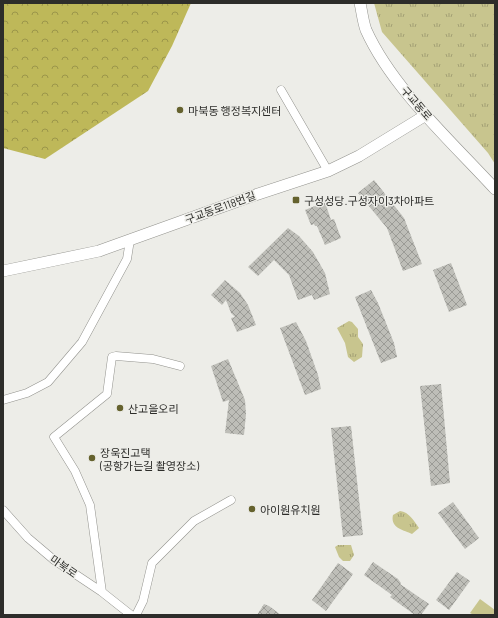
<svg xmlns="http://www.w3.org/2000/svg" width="498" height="618" font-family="Barlow,'Noto Sans KR',sans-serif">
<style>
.grass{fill:url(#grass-tufts)}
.forest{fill:url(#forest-crowns)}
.pitch{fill:#c8c58e}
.building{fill:url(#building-cross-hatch)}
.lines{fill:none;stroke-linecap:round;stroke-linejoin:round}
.street-casing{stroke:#92928d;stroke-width:9}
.secondary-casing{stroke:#92928d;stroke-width:12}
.street{stroke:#fff;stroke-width:8}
.secondary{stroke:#fff;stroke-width:11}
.poi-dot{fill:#65622e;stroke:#edede8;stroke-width:1.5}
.labels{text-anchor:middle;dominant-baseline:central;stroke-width:3;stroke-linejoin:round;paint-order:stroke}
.street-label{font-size:11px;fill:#2d2d2a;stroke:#edede8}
.poi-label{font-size:11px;fill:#2d2d2a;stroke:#edede8;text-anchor:start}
</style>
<defs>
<pattern id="grass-tufts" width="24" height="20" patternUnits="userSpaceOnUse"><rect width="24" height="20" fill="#c8c58e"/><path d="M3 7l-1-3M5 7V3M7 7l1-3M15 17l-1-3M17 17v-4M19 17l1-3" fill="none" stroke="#a3a074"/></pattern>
<pattern id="forest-crowns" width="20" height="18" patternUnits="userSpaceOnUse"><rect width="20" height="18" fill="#beb859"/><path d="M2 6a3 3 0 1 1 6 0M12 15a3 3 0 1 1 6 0" fill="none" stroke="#9b964a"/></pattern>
<pattern id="building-cross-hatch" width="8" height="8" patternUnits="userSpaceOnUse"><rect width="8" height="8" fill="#bebeb8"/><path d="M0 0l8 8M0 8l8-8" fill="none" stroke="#9b9b96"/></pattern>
</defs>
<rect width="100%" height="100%" fill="#edede8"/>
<!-- grass -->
<path class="grass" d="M374 3H495V164L488 153 382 32Z
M349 321 352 322 358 329V337L363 344 362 357 354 362 348 357 345 343 337 328Z
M400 511C409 512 414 521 419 528L412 534C403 530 390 528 393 515Z
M338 545H351L354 555 350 561H343L339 557 335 547Z"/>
<!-- forest -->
<path class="forest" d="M3 3H191L172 46 148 91 45 159 3 148Z"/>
<!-- pitch -->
<path class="pitch" d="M480 599 495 610V615H474L470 613Z"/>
<!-- building -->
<path class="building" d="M374 180 404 218 422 264 403 271 387 228 358 193Z
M325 202 331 220 334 219 341 238 325 245 317 226H315L314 224 311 225 305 210Z
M288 228 299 236 313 252 325 273 330 294 314 300 312 295 298 300 289 275 274 260 258 276 248 267Z
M451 263 467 305 449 312 433 270Z
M225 280 240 293 248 305 256 325 237 332 231 318 235 317 231 313 226 300 222 305 211 295Z
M371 290 378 303 394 343 397 357 381 363 355 297Z
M296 322 306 341 318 375 321 389 305 395 280 328Z
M228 359 245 400 246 414 244 435 225 433 229 400 223 402 211 366Z
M441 384 450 483 431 486 420 386Z
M351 426 363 535 343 537 331 428Z
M453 502 479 538 465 549 438 513Z
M373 562 398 579 401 583 400 584 429 604 421 615H415L390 597 392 595 364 575Z
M338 563 353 574 326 611 312 600Z
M457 572 470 581 449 610 436 600Z
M264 604 269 606 281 615H257Z"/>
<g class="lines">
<!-- street casing -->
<g class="street-casing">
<path id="street" d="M281 90 328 171
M3 400 27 393 48 382 82 342 127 259 130 240
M3 510 28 538 54 560 102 592 131 615
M102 592 90 505 75 471 54 437 107 394 112 357 116 356 153 359 180 366
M136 615 143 601 152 563 194 521 231 500"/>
</g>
<!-- secondary casing -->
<g class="secondary-casing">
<path id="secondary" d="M360 3C362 12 363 22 366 30 392 88 452 142 495 189
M3 271 99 251 252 196 328 171 359 156 426 115"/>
</g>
<!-- street -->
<use href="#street" class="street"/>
<!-- secondary -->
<use href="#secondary" class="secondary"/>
</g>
<!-- markers -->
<g class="poi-dot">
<circle cx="180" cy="110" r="4"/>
<rect x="292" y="196" width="8" height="8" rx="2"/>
<circle cx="120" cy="408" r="4"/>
<circle cx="92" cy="458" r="4"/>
<circle cx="252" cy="509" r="4"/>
</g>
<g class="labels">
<!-- street labels -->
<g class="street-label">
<text transform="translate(417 103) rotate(49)">구교동로</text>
<text transform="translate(220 207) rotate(-20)">구교동로118번길</text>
<text transform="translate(64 566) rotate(35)">마북로</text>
</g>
<!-- poi labels -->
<g class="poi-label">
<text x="188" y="110">마북동 행정복지센터</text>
<text x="304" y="200">구성성당.구성자이3차아파트</text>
<text x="128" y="408">산고을오리</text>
<text x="100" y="452">장욱진고택<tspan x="100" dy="13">(공항가는길 촬영장소)</tspan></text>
<text x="260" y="509">아이원유치원</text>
</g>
</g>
<!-- border -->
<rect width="498" height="618" fill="none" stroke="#2d2d2a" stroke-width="8"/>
</svg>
